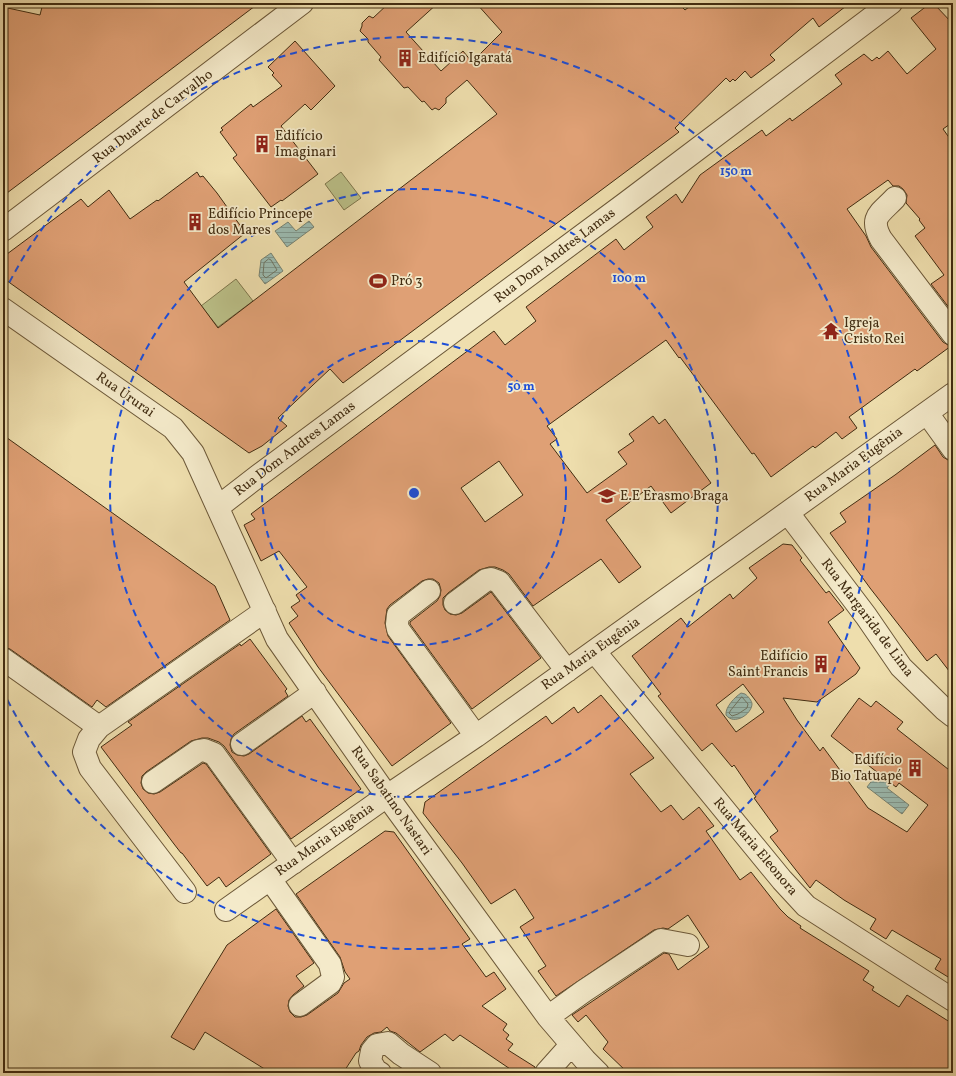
<svg xmlns="http://www.w3.org/2000/svg" width="956" height="1076" font-family="Vollkorn,serif">
<style>
.pitch{fill:#bbc088;stroke:#7e764c}
.water{fill:url(#water-rules);stroke:#778271}
.lines{fill:none;stroke-linecap:round;stroke-linejoin:round}
.shore{stroke:#6e7461;stroke-width:1}
.building{fill:#dfa075;stroke:#412c11;fill-rule:evenodd}
.minor-casing{stroke:#6c5838;stroke-width:24}
.minor{stroke:#f4eaca;stroke-width:22}
.ring{fill:none;stroke:#1d4ed8;stroke-width:2;stroke-dasharray:7 5}
.labels{text-anchor:middle;dominant-baseline:central;stroke-width:3.5;stroke-linejoin:round;paint-order:stroke}
.poi-label{font-size:14px;fill:#412c11;stroke:#f4eaca;text-anchor:start}
.street-label{font-size:14px;fill:#412c11;stroke:#f4eaca}
.centre{fill:#1d4ed8;stroke:#f4eaca;stroke-width:2}
.ring-label{font-size:12px;text-anchor:middle;font-weight:bold;fill:#1d4ed8;stroke:#f4eaca;stroke-width:3.5;stroke-linejoin:round;paint-order:stroke}
</style>
<defs>
<pattern id="water-rules" width="6" height="5" patternUnits="userSpaceOnUse"><rect width="6" height="5" fill="#9bbbb1"/><path d="M0 2.5h6" fill="none" stroke="#80988f"/></pattern>
</defs>
<rect width="100%" height="100%" fill="#eedead"/>
<filter id="stains"><feTurbulence type="fractalNoise" baseFrequency=".005" numOctaves="4"/><feColorMatrix values="0 0 0 0 .2 0 0 0 0 .09 0 0 0 0 .02 0 0 0 .5 -.17"/></filter>
<radialGradient id="worn" r=".72"><stop offset=".6" stop-color="#630" stop-opacity="0"/><stop offset="1" stop-color="#630" stop-opacity=".3"/></radialGradient>
<!-- pitch -->
<path class="pitch" d="M341 172 361 198 344 210 325 184Z
M236 279 253 301 218 327 201 306Z"/>
<!-- water -->
<path class="water" d="M309 221 314 227 287 247 275 231 288 222 296 231Z
M271 253 283 271 265 284 259 276 261 260Z
M741 693 745 694C748 696 752 701 752 704 752 714 734 726 726 715 725 707 735 697 741 693Z
M877 774 890 784 887 788 909 805 902 814 867 787Z"/>
<g class="lines">
<!-- shore -->
<path class="shore" d="M269 259 271 260 277 270 266 278 263 275 264 263Z
M742 697 748 704 747 708 738 714 732 716 729 713 731 710Z"/>
</g>
<!-- building -->
<path class="building" d="M43 3H259L3 196V7L40 15Z
M389 3H438L406 32 441 71 463 51 472 62 502 32 476 3H678L685 10 694 3H850L819 27 813 18 770 55 775 60 751 78 745 71 735 81 733 79 730 82 726 78 675 128 679 132 343 383 330 369 278 418 287 426 262 446 249 453 3 278V257L81 199 88 207 109 190 130 219 157 200 158 201 197 172 200 177 203 176 217 193 242 228 240 229 244 234 184 282 218 328 497 114 467 80 446 98V103L439 110 435 108 432 110 424 101 422 102 408 87 404 88 379 60 381 57 368 42V39L360 31 362 26V23L369 16 373 18Z
M928 5H935L953 24V122L943 129 953 143V313L931 284 944 275 915 236 925 228 919 220 920 219 906 203 907 195 903 189 899 186H893L888 180 847 209 866 236 871 247 943 342 948 345 951 346 917 371 915 369 849 417 857 428 842 439 836 432 815 448 813 446 771 477 754 453 752 454 680 357 679 358 666 340 547 426 557 439 550 444 587 493 627 464 618 452 634 441 629 434 653 416 659 424 665 419 711 483 671 513 651 486 606 520 641 567 619 583 601 559 533 606 509 574 503 570 495 567H489L479 570 448 593 443 598V605L445 610 450 614 456 615 462 613 491 592 541 658 472 709 410 624V622L437 601 440 596 441 590 439 583 433 579H428L422 581 390 605 387 609 385 623 388 636 451 723 392 766 318 667 289 623 298 616 291 607 300 601 296 595 307 587 279 551 261 561 244 525 255 519 251 514 494 331 505 345 536 321 526 307 616 239 624 250 653 227 646 217 676 194 682 203 700 175 762 130 766 136 790 118 792 121 842 84 835 75 864 54 872 61 877 57 879 59 888 51 907 74 936 49 911 18ZM499 461 523 495 485 522 461 488Z
M295 41 335 86 311 110 305 104 281 126 318 174 282 201 281 200 271 207 233 158 237 155 220 132 223 130 221 128 251 104 253 107 282 86 272 75 274 73 268 67Z
M3 435 215 586 230 620 106 707 97 700 92 707 10 649 3 647Z
M935 445 943 457 948 460 953 461V676L936 654 927 661 870 588 830 533 846 522 840 513 895 475Z
M783 544 792 545 802 558 800 560 826 593 829 591 844 610 828 622 860 668 856 674 817 702 783 698 797 720 820 751 823 747 868 808 907 832 928 805 899 783 896 787 831 736 859 698 871 707 876 701 903 722 897 729 953 773V980L935 969 941 959 892 930 886 939 870 929 876 919 844 900 816 880 810 888 770 837 778 831 754 798 756 797 734 765 732 767 712 743 702 751 658 696 661 694 632 656 681 618 688 627 730 594 733 599 757 578 749 568ZM743 684 764 712 736 732 716 705Z
M250 639 287 689 285 691 288 696 234 734 231 739 230 745 232 752 237 755 244 756 249 754 302 716 306 722 310 719 361 789 291 839 224 746 219 742 208 738H202L191 741 146 772 142 776 141 783 143 789 148 793 154 794 160 792 203 763 206 764 271 854 226 887 219 877 207 886 182 853H181L174 844 101 747 132 725 128 722 240 644 241 646Z
M601 695 654 758 630 774 661 812 671 805 683 820 699 807 714 826 706 831 740 880 751 872 780 909 788 917 801 926 800 928 869 971 863 980 874 987 872 990 899 1007 907 995 953 1024V1073H628L603 1049 608 1042 586 1015 578 1022 572 1015 664 953 669 954 678 970 709 947 688 915 668 929 663 928 654 930 556 996 538 971 546 966 520 927 534 918 515 889 491 904 462 863 423 813 425 802 546 716 552 724 574 707 578 713Z
M385 831 394 832 470 939 462 944 486 977 494 972 506 989 482 1006 507 1024 503 1030 509 1035 506 1039 513 1044 508 1050 535 1067 534 1073H516L460 1035 453 1041 445 1034 420 1052 396 1033 390 1031 387 1027 381 1032 374 1033 367 1037 361 1045 359 1051 356 1053 343 1073H271L205 1032 194 1050 171 1037 227 945 276 909 314 963 296 976 304 986 293 995 289 1000 288 1006 290 1012 295 1017H301L307 1015 338 993 344 983 350 979 345 972 340 957 296 894Z"/>
<g class="lines">
<!-- minor casing -->
<g class="minor-casing">
<path id="minor" d="M895 198C880 214 869 217 881 239L953 334
M3 230 302 3
M3 309 173 428 193 453 277 639 387 796 548 1017 585 1060 598 1073
M927 413 953 449
M218 507 258 476 626 203 891 3
M788 513 866 616 901 667 944 709 953 716
M429 591 398 615 397 624 398 629 476 736
M455 603 486 580 491 579 499 582 567 671
M595 652 782 880 806 906 953 1000
M3 659 99 727
M242 744 315 692
M153 782 198 751 204 750 214 754 293 863
M270 879 330 964 333 977 330 983 300 1005
M185 892 90 768 84 752 89 739 99 727 265 611
M226 910 387 796 476 736 953 394
M548 1017 584 991 661 940 688 945
M380 1073 376 1071 370 1061 372 1051 377 1045 388 1043 401 1054 430 1073
M546 1073 571 1045"/>
</g>
<!-- minor -->
<use href="#minor" class="minor"/>
</g>
<!-- distance rings -->
<g class="ring">
<circle cx="414" cy="493" r="152"/>
<circle cx="414" cy="493" r="304"/>
<path d="M4 293A456 456 0 1 1 4 693"/>
</g>
<!-- icons -->
<defs>
<g id="building-bare" transform="scale(1.38)"><path d="M-4-6H4V6H1V3H-1V6H-4ZM-2.5-4.3h1.7v1.8h-1.7ZM.8-4.3h1.7v1.8H.8ZM-2.5-1h1.7V.8h-1.7ZM.8-1h1.7V.8H.8Z" fill="#8f2418" stroke="#f4eaca" stroke-width="2.5" paint-order="stroke"/></g>
<g id="stadium-bare" transform="scale(1.38)"><path d="M0-5a6.5 5 0 1 0 0 10a6.5 5 0 1 0 0-10ZM-3.5-1.8h7v3.6h-7Z" fill="#8f2418" stroke="#f4eaca" stroke-width="2.5" paint-order="stroke"/></g>
<g id="temple-bare" transform="scale(1.38)"><path d="M0-6L5-2H3V0L6.5 2.5H4V6H1.5V3h-3V6H-4V2.5H-6.5L-3 0V-2H-5Z" fill="#8f2418" stroke="#f4eaca" stroke-width="2.5" paint-order="stroke"/></g>
<g id="school-bare" transform="scale(1.38)"><path d="M0-5L7-2L0 1L-7-2ZM-4 1L0 2.5L4 1V4Q0 6-4 4Z" fill="#8f2418" stroke="#f4eaca" stroke-width="2.5" paint-order="stroke"/></g>
</defs>
<g fill-rule="evenodd">
<use href="#building-bare" x="405" y="58"/>
<use href="#building-bare" x="262" y="144"/>
<use href="#building-bare" x="195" y="222"/>
<use href="#stadium-bare" x="378" y="281"/>
<use href="#temple-bare" x="831" y="331"/>
<use href="#school-bare" x="607" y="496"/>
<use href="#building-bare" x="821" y="664"/>
<use href="#building-bare" x="915" y="768"/>
</g>
<g class="labels">
<!-- poi labels -->
<g class="poi-label">
<text x="418" y="58">Edifício Igaratá</text>
<text x="275" y="136">Edifício<tspan x="275" dy="16">Imaginari</tspan></text>
<text x="208" y="214">Edifício Princepe<tspan x="208" dy="16">dos Mares</tspan></text>
<text x="391" y="281">Pró 3</text>
<text x="844" y="323">Igreja<tspan x="844" dy="16">Cristo Rei</tspan></text>
<text x="620" y="496">E.E Erasmo Braga</text>
<text x="808" y="656" text-anchor="end">Edifício<tspan x="808" dy="16">Saint Francis</tspan></text>
<text x="902" y="760" text-anchor="end">Edifício<tspan x="902" dy="16">Bio Tatuapé</tspan></text>
</g>
<!-- street labels -->
<g class="street-label">
<text transform="translate(153 117) rotate(-37)">Rua Duarte de Carvalho</text>
<text transform="translate(555 256) rotate(-37)">Rua Dom Andres Lamas</text>
<text transform="translate(125 395) rotate(35)">Rua Ururai</text>
<text transform="translate(295 449) rotate(-37)">Rua Dom Andres Lamas</text>
<text transform="translate(854 465) rotate(-36)">Rua Maria Eugênia</text>
<text transform="translate(867 618) rotate(53)">Rua Margarida de Lima</text>
<text transform="translate(591 654) rotate(-35)">Rua Maria Eugênia</text>
<text transform="translate(391 801) rotate(55)">Rua Sabatino Nastari</text>
<text transform="translate(325 840) rotate(-35)">Rua Maria Eugênia</text>
<text transform="translate(755 847) rotate(50)">Rua Maria Eleonora</text>
</g>
</g>
<circle cx="414" cy="493" r="6" class="centre"/>
<g class="ring-label">
<text x="736" y="175">150 m</text>
<text x="629" y="282">100 m</text>
<text x="521" y="390">50 m</text>
</g>
<!-- margin -->
<rect width="956" height="1076" fill="none" stroke="#eedead" stroke-width="16"/>
<rect x="4" y="4" width="948" height="1068" fill="none" stroke="#412c11" stroke-width="2"/>
<rect x="8" y="8" width="940" height="1060" fill="none" stroke="#412c11"/>
<rect width="100%" height="100%" filter="url(#stains)"/>
<rect width="100%" height="100%" fill="url(#worn)"/>
</svg>
